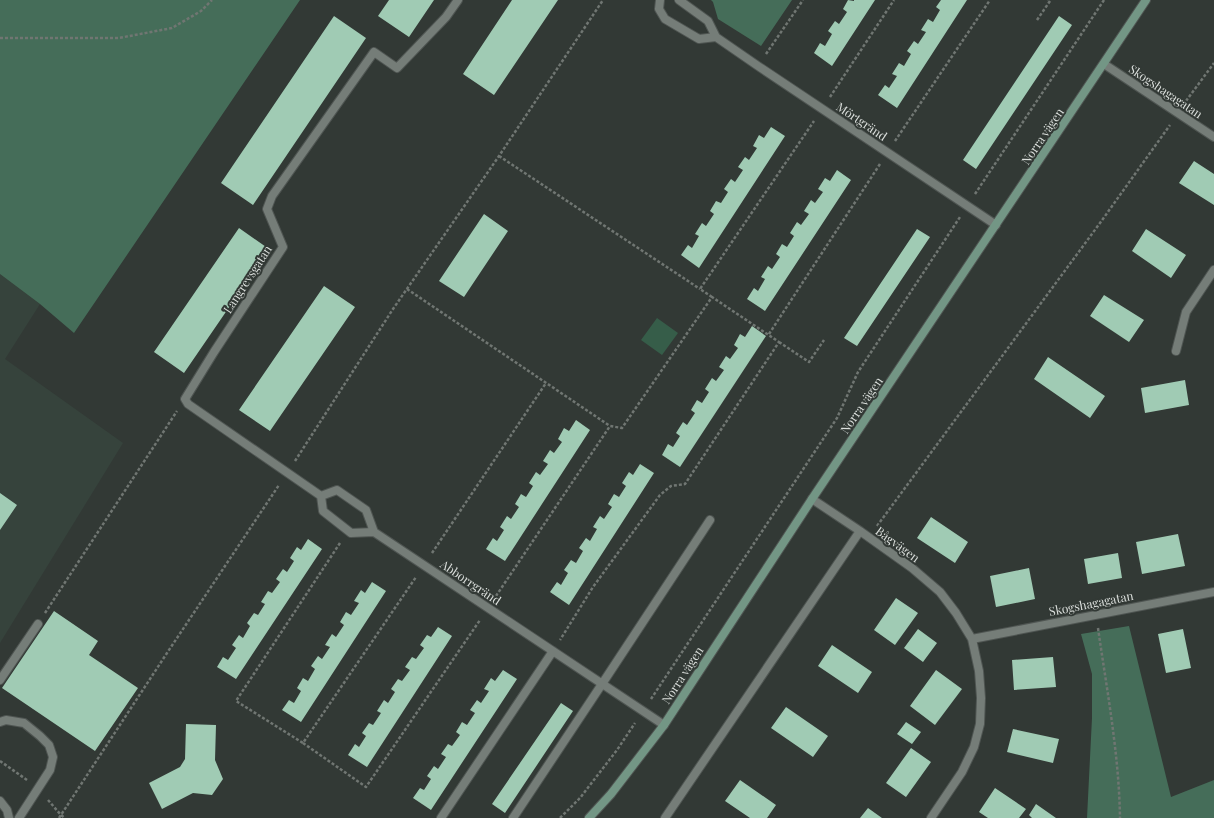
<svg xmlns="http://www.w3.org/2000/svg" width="1214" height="818" font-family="'Playfair Display',serif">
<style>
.built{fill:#36433c}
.green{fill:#365d49}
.forest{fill:#456d59}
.building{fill:#a0cbb4}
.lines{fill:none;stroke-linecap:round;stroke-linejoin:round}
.lane-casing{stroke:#4f5552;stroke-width:10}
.street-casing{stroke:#4f5552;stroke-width:10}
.secondary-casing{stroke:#4f5552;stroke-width:10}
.path{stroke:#707672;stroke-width:2.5;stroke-dasharray:3 2;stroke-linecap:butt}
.lane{stroke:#757d78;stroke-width:8}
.street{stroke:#757d78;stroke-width:8}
.secondary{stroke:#739685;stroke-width:8}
.labels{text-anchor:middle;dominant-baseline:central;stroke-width:4;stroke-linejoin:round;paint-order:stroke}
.street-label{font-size:12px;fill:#dbdfdc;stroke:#323935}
</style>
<rect width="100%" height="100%" fill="#323935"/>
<!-- built -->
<path class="built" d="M0 274 40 304 5 359 123 443 0 643Z"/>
<!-- green -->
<path class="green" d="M657 318 678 333 662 355 641 340Z"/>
<!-- forest -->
<path class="forest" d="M0 0H300L74 333 40 304 0 274Z
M711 0H792L761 46 718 19 713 2Z
M1129 626 1171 797 1214 780V818H1087L1092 718V674L1081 634Z"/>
<!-- building -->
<path class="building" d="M389 0H434L409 37 378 16Z
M512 0H558L494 95 463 74Z
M848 0 854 1V0H875L832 66 814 53 820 43 825 46 832 34 828 31 835 21 839 24 847 12 843 9Z
M941 0H967L897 108 878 95 885 85 889 88 897 76 892 74 899 63 904 66 911 54 907 51 914 41 918 44 926 32 921 30 928 19 933 22 940 10 936 7Z
M334 16 366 38 253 205 221 183Z
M1059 16 1072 25 976 169 963 160Z
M771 127 785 136 699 268 681 255 688 245 692 248 699 236 695 234 702 223 706 226 714 214 710 211 716 201 721 203 728 192 724 189 731 179 735 182 743 170 738 167 745 157 749 160 757 148 753 146 759 135 764 138Z
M1194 161 1214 174V205L1179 183Z
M837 170 851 180 765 311 747 299 754 288 758 291 765 279 761 277 768 266 772 269 780 257 776 254 782 244 787 247 794 236 790 233 797 222 801 225 809 214 804 211 811 200 815 203 823 192 818 189 825 178 830 181Z
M484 214 508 231 464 297 439 281Z
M239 228 269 249 184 373 154 352Z
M917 229 930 237 857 346 844 338Z
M1146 229 1186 255 1171 278 1132 251Z
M324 286 355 307 270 431 239 410Z
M1104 295 1144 320 1129 342 1090 316Z
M752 326 766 336 680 467 662 455 668 444 673 447 680 436 676 433 683 422 687 425 695 413 691 410 697 400 702 403 709 392 705 389 712 378 716 381 724 370 719 367 726 356 730 359 738 348 734 345 740 334 745 337Z
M1048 357 1105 396 1090 418 1034 379Z
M1185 380 1189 405 1145 413 1141 388Z
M576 420 590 430 505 561 486 549 493 538 497 541 504 530 500 527 507 516 511 519 519 507 515 504 521 494 526 497 533 486 529 483 536 472 540 475 548 464 543 461 550 450 554 453 562 442 558 439 564 428 569 431Z
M640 464 654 473 569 605 550 592 557 582 561 585 568 573 564 570 571 560 576 563 583 551 579 548 586 538 590 541 597 529 593 527 600 516 604 519 612 507 608 504 614 494 619 497 626 486 622 483 629 472 633 475Z
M0 493 17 505 0 530Z
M931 517 968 542 955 563 917 538Z
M1178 534 1185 566 1142 574 1136 542Z
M308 539 322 549 236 679 217 667 223 657 228 660 236 648 232 645 239 635 243 638 250 626 247 623 254 613 258 615 265 604 261 602 268 591 272 593 280 582 276 579 283 569 287 572 294 561 290 558 297 547 301 550Z
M1118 553 1122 578 1088 584 1084 559Z
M1029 568 1035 599 996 607 990 576Z
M372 582 386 591 301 722 282 710 289 700 294 703 301 691 297 688 303 678 308 681 315 669 311 666 318 656 322 659 330 647 325 645 332 634 336 637 344 625 340 622 346 612 351 615 359 603 354 601 361 590 365 593Z
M896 598 918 613 895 645 874 630Z
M54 611 98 641 89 655 138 688 95 751 2 688Z
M438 627 452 636 367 767 348 755 355 744 359 747 366 736 362 733 369 723 373 725 381 713 377 711 384 700 388 703 395 692 391 689 398 679 402 681 410 670 405 667 412 657 416 659 424 648 420 645 427 635 431 637Z
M918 629 937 643 923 662 904 648Z
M1183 629 1191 668 1166 673 1158 634Z
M832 645 872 672 858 693 818 666Z
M1053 657 1056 687 1014 690 1012 660Z
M503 670 517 679 431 810 413 798 420 788 424 790 431 779 427 776 434 766 438 769 446 757 441 754 448 744 452 746 460 735 456 732 462 722 467 725 475 713 470 710 477 700 481 703 489 691 484 689 491 678 495 681Z
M936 670 962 689 935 725 910 706Z
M561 703 573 711 505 813 492 804Z
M786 707 828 736 813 757 771 728Z
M906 722 921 732 912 744 897 734Z
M186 724 216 725 215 760 223 779 212 795 193 793 162 809 149 783 180 767 185 759Z
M1013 729 1059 739 1053 763 1007 752Z
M911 748 931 762 906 797 886 783Z
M740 780 776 805 767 818H750L725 801Z
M995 788 1026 809 1019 818H988L979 812Z
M1036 804 1056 818H1032L1029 815Z
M868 808 882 818H860Z"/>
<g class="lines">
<!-- lane casing -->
<g class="lane-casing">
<path id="lane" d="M0 680 38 624
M0 722 6 720 24 723 40 736 49 745 53 757 50 770 19 818
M513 818 602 684 710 520"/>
</g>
<!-- street casing -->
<g class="street-casing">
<path id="street" d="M660 0 659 9 665 19 699 39 716 37
M679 0 708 21 716 37 758 66 996 225
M1104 64 1214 137
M1176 351 1186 312 1214 270
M321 496 188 404 185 399 214 352 283 247 267 209 272 196 374 52 397 68 446 17 458 0
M812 499 860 531
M374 532 351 533 323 511 321 496 337 490 366 510 374 532 664 725
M972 639 1214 592
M0 801 7 810 9 818
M441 818 553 651
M665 818 860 531 912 568 940 592 956 613 972 639 979 671 981 698 980 724 974 747 962 772 931 818"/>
</g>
<!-- secondary casing -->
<g class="secondary-casing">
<path id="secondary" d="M589 818 611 794 664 725 812 499 1146 0"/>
</g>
<!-- path -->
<path class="path" d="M1037 20 1050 1 1048 0
M0 38H119L172 28 201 11 212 0
M766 54 803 0
M830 97 894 0
M1186 101 1214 63
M895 141 990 0
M499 156 700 289
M975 194 1104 0
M407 289 610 426
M712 297 700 289 814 121
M769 334 880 164
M779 342 809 362 824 340
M295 461 393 309 499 156 603 0
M877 526 1100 223 1170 125
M340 543 236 701 303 743 416 577
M432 553 546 383
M496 596 610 426 622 428 712 297 779 342 685 484 671 486 660 495 593 587 560 640
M45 613 177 411
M1098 628C1107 691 1119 754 1120 818
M651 699 837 418 858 372 960 217
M303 743 366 787 480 620
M0 761 27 780
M48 800 61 815 65 818
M59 818 167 653 279 485
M560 818 580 798 617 750 635 723"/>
<!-- lane -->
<use href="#lane" class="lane"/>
<!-- street -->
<use href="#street" class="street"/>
<!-- secondary -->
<use href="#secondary" class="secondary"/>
</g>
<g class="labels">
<!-- street labels -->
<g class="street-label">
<text transform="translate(1166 91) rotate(34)">Skogshagagatan</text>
<text transform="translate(862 121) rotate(34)">Mörtgränd</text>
<text transform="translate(1042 136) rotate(-56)">Norra vägen</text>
<text transform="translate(247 279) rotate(-57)">Langrevsgatan</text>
<text transform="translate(861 405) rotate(-56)">Norra vägen</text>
<text transform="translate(898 544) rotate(36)">Bågvägen</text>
<text transform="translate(471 582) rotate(34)">Abborrgränd</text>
<text transform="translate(1091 603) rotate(-11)">Skogshagagatan</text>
<text transform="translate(682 675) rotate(-57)">Norra vägen</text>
</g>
</g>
</svg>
